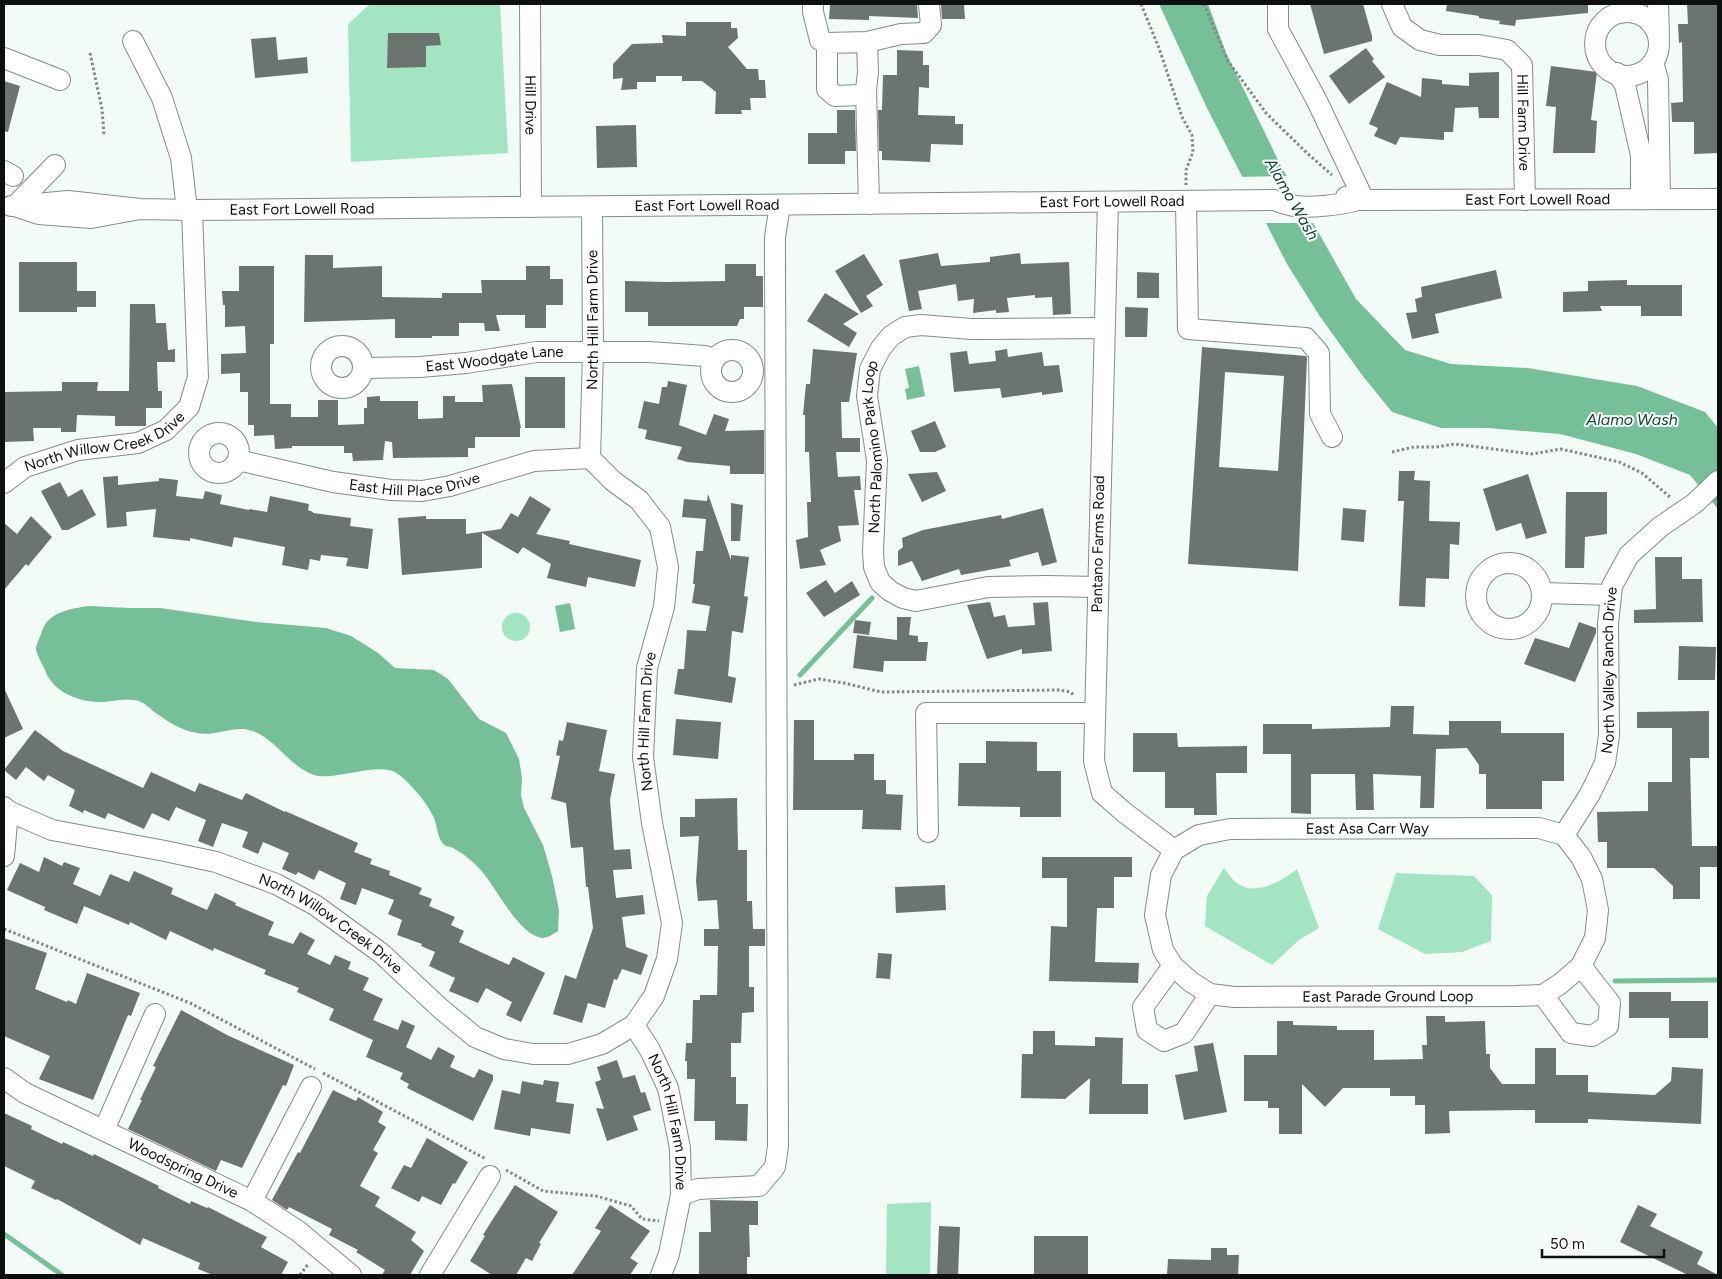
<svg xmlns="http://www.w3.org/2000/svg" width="1722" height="1279" font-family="Figtree,sans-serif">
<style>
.green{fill:#a3e4c2}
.water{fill:#75bf99}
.pier{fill:#f2fbf5}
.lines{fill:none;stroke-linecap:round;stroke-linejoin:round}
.stream{stroke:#75bf99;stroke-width:5}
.building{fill:#6c746f;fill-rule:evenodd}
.minor-casing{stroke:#858d89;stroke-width:22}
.path{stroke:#828884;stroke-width:3;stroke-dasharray:2.5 2.5;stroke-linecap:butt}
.minor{stroke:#fff;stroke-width:20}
.labels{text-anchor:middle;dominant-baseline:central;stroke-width:4;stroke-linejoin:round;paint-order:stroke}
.street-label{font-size:15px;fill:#0d100e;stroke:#fff}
.water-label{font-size:16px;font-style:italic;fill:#09472e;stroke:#fff}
</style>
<rect width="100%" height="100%" fill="#f2fbf5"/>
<!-- green -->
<path class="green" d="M370 4H500L508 153 351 162 348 24Z
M502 627a14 14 0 1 1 28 0a14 14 0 1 1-28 0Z
M1224 868C1228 873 1232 880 1237 883 1255 897 1282 881 1297 869L1319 928 1299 940 1272 965 1205 926 1207 896Z
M1396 873 1474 876 1492 895 1491 941 1462 952 1425 954 1378 929Z
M931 1202 930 1275H886L887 1204Z"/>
<!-- water -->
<path class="water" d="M1159 4H1208L1226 53 1281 166 1356 299 1405 350 1451 364 1528 368 1637 386 1705 412 1718 428V509L1690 475 1636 454 1560 434 1488 428H1441L1392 412 1362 375 1319 315 1287 264 1207 108Z
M919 366 925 396 907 400 905 389 909 388 905 369Z
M570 603 575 629 560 632 555 606Z
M89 606 129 608H160L256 622 326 628 351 636 378 653 395 668 434 670 448 679 479 719 506 733 519 759 522 778 521 795 524 808 543 845 552 876 559 910 558 931C553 934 548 938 542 938 517 935 495 883 477 866 471 860 461 852 453 848 449 846 446 847 443 844 436 835 438 825 433 816 428 804 405 776 393 771 372 764 332 781 314 775 289 766 277 740 253 731 235 724 215 737 197 733 181 731 166 720 153 711 150 708 145 704 141 702 129 697 116 701 104 702 81 703 53 693 45 670 42 664 37 655 36 649 36 644 41 636 42 631 49 611 71 609 89 606Z"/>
<!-- pier -->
<path class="pier" d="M1290 176 1316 223H1263L1239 177Z"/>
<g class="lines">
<!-- stream -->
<path class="stream" d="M800 675 872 598
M1615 981 1718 980
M4 1234 62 1275"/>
</g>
<!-- building -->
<path class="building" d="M830 4H917L918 18 869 16V20L829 19Z
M941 4H964L965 19H942Z
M1310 4H1363L1372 36V41L1324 54Z
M1447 4H1588V13L1516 20 1515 26 1499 24 1500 21 1479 18V16L1446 11Z
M1687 4H1718V153L1694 154V122H1672L1671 103 1683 102 1682 42 1679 43 1678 24H1688Z
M686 22H731V28H737L738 38 728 47 747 69H758L759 80H765L766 98H750L751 110H741L742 114H715L716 92 702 81H682V76H656V82H637V89L621 90 623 78 613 79V64L632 44 663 43 662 35 686 36Z
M388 33H439L441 45 426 46V67L387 68Z
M276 37 278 60 307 57 308 73 255 78 251 39Z
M1366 48 1374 59 1372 61 1385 77 1349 104 1329 76Z
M897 50 923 51V65H929V88L919 87 918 115 955 116V124H963V145L931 144 930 162 882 160V151H879L878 110H882L883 75H897Z
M1551 66 1597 72 1591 120 1597 121 1595 153H1553L1556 107 1546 106Z
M1499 72V118H1479L1478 107 1455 108 1453 132H1444V140L1400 137 1396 145 1374 136 1378 128 1369 124 1387 82 1421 97 1422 78 1442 80V84L1469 86V73Z
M4 81 20 86 8 132 4 131Z
M837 110H855L856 151H845V164H808V133H837Z
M636 125 637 167 597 168 596 126Z
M938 253 941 266 990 262V257L1020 253 1021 264 1069 262 1071 314 1053 315 1052 297 1035 298V295L1007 298 1009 312 996 313V310L973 313 974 299 958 301 956 284 918 291 922 309 909 311 899 260Z
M864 254 883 285 866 296 873 306 861 313 835 271Z
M305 255H333V268L382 266V297L442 298V293H482L481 280H526V266H550V279H563V305H546V328H525V315H496L500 331H485L484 323H459V336H432V338H395V319L304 322Z
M19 262H77V291H96V307H77V312H19Z
M725 264H756V276H763V307H744V319H740L737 326H648V312H625V281L666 282 725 281Z
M239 266H274V344H270V404H291V417H318V400H338V425L364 424V408H367V397L380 396V401H418V419L443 418V396H455V402H483L482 385 512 384 521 428H520V437H475V448H468V457L393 458 392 442 385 441 383 460 353 461 352 453H344V446H292V448L275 449 274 435 254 436V425H248V392H240V373L221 374V354L246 353 245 326 225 327V305H223L222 291H239Z
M1496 270 1502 298 1435 314 1439 333 1412 339 1406 313 1417 312 1415 299 1422 297 1421 287Z
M1137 272 1159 273V298H1137Z
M1627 280V285H1682V316H1641V306H1600L1602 311 1563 312V292L1588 291V281Z
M825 293 859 314 843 324 857 333 849 347 807 321Z
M130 304H155L156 323H166L168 350 175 349V362H157L158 391H162V408H146V426H115V416L77 415 76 432H61V428H33L34 441 4 442V392L62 391V382H98L97 391H129Z
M1125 307 1148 308 1147 337H1125Z
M1202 347 1306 356 1307 358 1298 571 1188 564ZM1225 372 1284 376 1278 471 1219 467Z
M813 349 857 353 849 402H841L842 438H860V452H836L838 477 860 476 861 490H854L859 525 838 526 841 541 820 550 826 565 800 569 796 540 808 537 807 502H811L809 452H805V415H803L806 384H810Z
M1007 349 1008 357 1042 352 1044 366 1059 365 1063 392 1042 395V392L1002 398 1000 388 954 392 950 353 967 351 969 364 996 361 995 351Z
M525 377H565V428H525Z
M668 381 687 385 679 425 706 435 714 414 729 419 725 431 764 430V474H730V466L687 462 677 459 682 447 645 439 647 430 638 428 644 401 659 404 662 387H667Z
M935 421 946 447 935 452H920L911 431Z
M1399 471H1415L1414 480 1430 481 1429 521 1460 522 1459 545 1450 544 1449 579 1426 578 1425 607 1399 606 1404 501H1398Z
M937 472 946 491 922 502 908 474Z
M1528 474 1547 533 1526 539 1521 523 1496 531 1483 489Z
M118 476V485L159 481V478L178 480 176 496 203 499 205 491 222 495 220 504 249 510V509L267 512 270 496 309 504 308 510 313 512V513L351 518 350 526 373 529 368 569 346 566 348 558 321 555 320 561 310 559 308 570 282 565 285 547 234 537 232 547 190 538V541L153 537 156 509 126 512 127 526 107 528 103 477Z
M60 482 68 497 82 489 96 515 68 530H62L41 491Z
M1566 492H1607V534L1585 537 1584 568H1565Z
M708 494 731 560V555L749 557 744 596 748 597 743 633 732 631 728 676 736 678 732 703 674 694 678 669H684L687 630 706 631 710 606 692 603 695 584H693L696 551H703L706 519 682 517 684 499 707 501Z
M530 496 551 509 536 534 570 541 569 544 641 560 635 587 588 577 586 587 547 578 551 564 523 547 518 554 482 533V568L402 575 398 518 426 516V519H466V534L501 529 511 513 518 517Z
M731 503 743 505 740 541H731Z
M1043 508 1057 562 1042 566 1038 552 1009 560 1011 566 961 575 959 569 922 581 912 561 898 566V551L903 547 902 538 923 530 1001 515 1002 519Z
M1343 508 1366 510 1364 542 1341 540Z
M31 516 52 537 28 566 26 564 4 590V523L17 534Z
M1655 557H1682V579H1702L1703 622 1634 623V610L1656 609Z
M826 580 835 593 852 581 860 595 824 617 806 593Z
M990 602 994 617 1005 615 1008 627 1035 625 1033 603 1048 602 1052 651 1022 654V649L987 659 967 605Z
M897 617H911L909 635 918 636V642H928L926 661H884L883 672 853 668 857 635 897 640Z
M855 620 871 622 869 635 853 633Z
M1579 622 1596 628V633L1575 682 1524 664 1535 638 1569 648Z
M1679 646 1716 647 1715 680H1678Z
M4 688 23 729 4 738Z
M1391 706H1414L1413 734 1449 735V721H1501V733H1564V781H1542V809H1486V774H1479V765L1467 748 1436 749 1434 808H1420L1421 776 1373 774 1374 810H1356L1355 774H1311V814L1291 813V754H1263V724H1312V729L1390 727Z
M1709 711V758H1690L1692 846H1718V867H1700V899H1673V886L1654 868H1607V842H1598L1597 812 1648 811V782H1672V728H1637V712Z
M676 719 721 722 718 759 673 755Z
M794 720H814V760H854V754H874V780H886V794L903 795 901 830 862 829 863 810H793Z
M567 722 607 730 599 771 615 774 610 800 614 850 630 849 632 869 613 870 616 898 643 895 645 914 622 917 626 947 648 955 641 975 622 969 617 980 614 979 605 1008 588 1003 582 1023 553 1014 565 975 576 979 593 928 588 887H586L583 847 571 848 566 803 551 799 560 756 556 755 559 740 563 741Z
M35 730 63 751 143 788 151 772 195 792 199 783 242 800 246 793 285 812V811L358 843 354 852 372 859 370 864 390 871 389 875 422 888 419 894 432 899 429 906 455 917 451 925 464 931 459 942 509 965 513 957 545 973 521 1022 506 1015 512 1002 486 988 478 1003 449 991 455 978 429 966 435 952 421 946 422 944 397 935 402 920 388 914 394 900 362 888 356 905 340 899 346 883 319 870 314 880 298 872 296 875 282 869 289 853 263 842 258 854 242 847 248 832 222 823 213 847 198 841 206 820 176 807 169 821 152 813 144 829 108 813 105 819 84 810 83 813 69 806 75 790 48 775 44 781 26 767 16 780 4 770Z
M1133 733H1177L1178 747 1247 746V773H1216L1217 815H1194V808H1165V772H1133Z
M986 741 1037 742V771H1061V817H1020V807L958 806 959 763H986Z
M737 798 738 850H747V901H752L753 929H765V946H749V987H754V1012L742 1013 741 1043H731V1077H736V1104H748L747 1141 715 1140V1121H694L695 1079H687V1061H685L686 1043H692L693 1000H700V995H717L718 946H704V929H719L717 900 698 901 696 881 699 836 680 837V817H695V799Z
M44 857 62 866 64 862 80 868 73 884 100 896 110 874 129 882 134 871 173 888 171 894 207 910 215 893 236 903 235 905 274 922 268 935 293 944 300 932 315 940 307 954 330 965 335 955 351 962 348 969 369 978 363 990 383 999 373 1020 398 1030 402 1020 415 1026 406 1047 431 1060 438 1047 455 1056 450 1067 474 1078 479 1069 493 1075V1080L473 1121 407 1088 409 1084 400 1079 403 1073 366 1057 373 1040 329 1020 334 1009 297 992 299 988 264 974 266 970 214 948 213 951 170 931 166 940 130 922 129 925 84 906 77 924 44 910 45 907 7 890 20 863 39 872Z
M1042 857H1132V877H1114V908H1097L1095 962 1139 963 1138 983 1049 981 1051 926 1067 927V878H1042Z
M945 885 946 910 896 913 895 887Z
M4 938 47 953 35 989 67 1002 68 1000 76 1004 87 973 140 993 131 1016 128 1015 93 1100 39 1079 50 1056 4 1036Z
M878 953 892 954 890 979 876 978Z
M1629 992H1671V1001H1708V1038H1669V1018H1629Z
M181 1010 229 1036 294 1065 286 1086 283 1085 242 1168 221 1160 216 1171 128 1129 142 1100H140L156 1067 153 1066Z
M1426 1016H1445V1022L1485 1021 1486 1054H1490V1068L1502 1084H1535V1048H1556V1075H1588V1092L1655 1095 1671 1081 1672 1067 1703 1069 1701 1124 1588 1119V1123H1535V1110L1449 1111 1450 1133 1425 1134V1105H1415V1096H1390V1088H1343L1325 1107 1302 1084V1134H1279V1108H1268V1101H1244V1055H1277V1021H1293V1025L1337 1026V1030H1374V1060L1423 1059 1422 1045H1427Z
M1033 1031H1055V1045L1095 1046V1037L1123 1038 1122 1084H1148V1114H1089L1090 1078 1065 1099 1021 1098 1022 1054H1033Z
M1213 1043 1227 1112 1184 1120 1175 1075 1198 1071 1194 1046Z
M617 1060 623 1078 635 1075 641 1093 645 1092 651 1110 633 1116 638 1130 607 1141 596 1108 604 1109 595 1082 601 1080 597 1067Z
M544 1080 559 1082 556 1102 574 1104 570 1134 531 1128 530 1136 494 1129 502 1090 520 1094 522 1081 543 1085Z
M333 1090 356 1101 358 1097 383 1112 378 1122 386 1127 373 1150 378 1153 360 1186 380 1197 375 1206 416 1232 411 1240 424 1251 410 1275H382L385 1270 356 1252 358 1250 329 1235 332 1229 289 1207 287 1210 272 1200 298 1152 300 1153Z
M4 1113 32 1126 31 1129 62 1144 63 1142 93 1156 94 1154 159 1186 158 1188 190 1204 191 1201 207 1208 208 1207 267 1237 261 1247 288 1262 281 1275H213L198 1269 200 1263 143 1238 140 1245 57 1199 56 1200 31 1188 35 1181 4 1166Z
M427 1138 468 1162 455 1184 453 1183 441 1205 422 1196 419 1202 391 1188 404 1165 411 1168Z
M515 1185 558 1212 539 1243 541 1244 532 1261 526 1258 516 1275H492L470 1261 485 1236 483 1235 491 1222Z
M710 1200 758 1201V1225H749L750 1257H747V1275H699V1232H711Z
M610 1205 650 1231 630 1258 638 1263 630 1275H572L601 1231 595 1228Z
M1638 1205 1657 1214 1650 1226 1703 1252 1697 1264 1718 1275H1688L1620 1242Z
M939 1226 960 1227 958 1275H937Z
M1034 1236H1088V1275H1034Z
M1211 1248H1227V1255H1239L1238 1275H1167L1168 1259 1211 1260Z"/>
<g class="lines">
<!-- minor casing -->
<g class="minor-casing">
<g id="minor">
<path id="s1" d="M530 4 531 207"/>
<path d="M813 4V12L820 40 827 43"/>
<path d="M1278 4V29L1316 99 1364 200"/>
<path id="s2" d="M1392 4 1402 27 1420 40 1440 45H1479L1507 50 1522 65 1525 200"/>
<path d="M1658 4 1659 36"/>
<circle cx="1627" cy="44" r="32"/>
<path d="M133 41 162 98 181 158 187 210"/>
<path d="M867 42 868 72 866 90 860 95 835 96 827 89V43L867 42 901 34 924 33 931 25 929 4"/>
<path d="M4 58 60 80"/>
<path d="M1653 62 1658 80 1660 199"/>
<path d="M1617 73 1625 85 1641 155V199"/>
<path d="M866 90 869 204"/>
<path d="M4 171 13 176"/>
<path id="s3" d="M1346 197 1357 200 1718 199"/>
<path d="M1186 201 1188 329 1306 338 1319 353 1320 414 1332 437"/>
<path d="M1108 202 1094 761 1102 793 1125 813 1174 850"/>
<path d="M11 206H15L55 165"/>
<path id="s4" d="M140 209 91 218 39 214 15 206 68 201 140 209 192 210 1274 200C1279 202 1285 204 1290 205 1305 209 1343 205 1357 200"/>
<circle cx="342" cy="367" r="21"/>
<circle cx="732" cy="371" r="21"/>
<path id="s5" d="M364 368 420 367 466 363 537 352H649L705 356 714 359"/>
<circle cx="219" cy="453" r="20"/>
<path id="s6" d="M238 460 333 482 391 490 422 491 450 486 534 461 590 458"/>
<path id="s7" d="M4 483 25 467 78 450 138 443 166 430 189 407 198 377 192 210"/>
<circle cx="1509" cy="596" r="33"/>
<path id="s8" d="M1097 587 1047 586 988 587 916 601 903 598 890 591 880 582 874 567 873 551 877 460 867 396 870 369 881 348 891 336 905 327 921 325 971 329 1103 328"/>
<path d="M1543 593 1611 595"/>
<path id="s9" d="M4 807 8 811 52 830 165 851 216 862 276 884 315 905 381 953 441 1009 475 1037 504 1049 533 1054H568L602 1044 634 1025 654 996 667 959 672 923 652 823 643 757 647 668 664 607 668 567 660 527 639 500 613 481 590 458 593 352 592 207"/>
<path d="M928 832 926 713H1094"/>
<path id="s10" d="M1564 835 1590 794 1605 763 1609 736 1608 624 1612 586 1629 555 1660 527 1695 503 1718 481"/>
<path id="s11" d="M1174 850 1161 875 1155 915 1163 950 1173 966 1191 982 1210 994 1234 997 1516 996 1543 995 1560 984 1581 966 1595 938 1598 910 1592 879 1581 857 1564 835"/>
<path id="s12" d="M1174 850 1199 835 1230 829 1539 828 1564 835"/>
<path d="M4 856 8 811"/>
<path d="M1173 966 1143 1007 1147 1030 1164 1041 1184 1033 1210 994"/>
<path d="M1543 995 1571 1033 1592 1036 1608 1026 1610 1003 1581 966"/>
<path id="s13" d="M634 1025 650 1050 668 1088 680 1148 681 1195 669 1254 661 1275"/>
<path id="s14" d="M4 1078 25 1093 252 1201 298 1231 351 1275"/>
<path d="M104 1130 155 1014"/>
<path d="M681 1195 698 1189 759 1186 775 1167 778 1146 775 263V237L780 205"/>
<path d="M252 1201 311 1087"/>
<path d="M430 1275 490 1176"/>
</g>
</g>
<!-- path -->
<path class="path" d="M1141 4 1159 48 1182 117 1192 135 1193 152 1186 170V185
M1204 4 1228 61 1266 113 1307 153 1332 175
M90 53 102 109 104 135
M1392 452 1414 447H1436L1455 444 1532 454 1561 449 1619 462 1642 473 1671 498
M794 685 819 679 844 683 881 692 1059 690 1071 692 1074 696
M4 929 190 1003 315 1069
M323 1073 486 1159
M506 1170 543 1191 596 1196 631 1206 642 1219 659 1221
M300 1275 309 1263"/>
<!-- minor -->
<use href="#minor" class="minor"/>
</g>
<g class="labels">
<!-- street labels -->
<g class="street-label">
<text stroke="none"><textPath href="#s1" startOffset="101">Hill Drive</textPath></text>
<text stroke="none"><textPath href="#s2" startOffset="214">Hill Farm Drive</textPath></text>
<text stroke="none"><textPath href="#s3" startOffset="192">East Fort Lowell Road</textPath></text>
<text stroke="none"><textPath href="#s4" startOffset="1225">East Fort Lowell Road</textPath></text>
<text stroke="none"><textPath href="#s4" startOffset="820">East Fort Lowell Road</textPath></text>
<text stroke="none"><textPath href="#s4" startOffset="415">East Fort Lowell Road</textPath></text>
<text stroke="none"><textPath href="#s9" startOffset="1455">North Hill Farm Drive</textPath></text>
<text stroke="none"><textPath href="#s5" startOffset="131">East Woodgate Lane</textPath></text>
<text stroke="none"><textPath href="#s7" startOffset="111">North Willow Creek Drive</textPath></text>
<text stroke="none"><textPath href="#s8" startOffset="361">North Palomino Park Loop</textPath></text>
<text stroke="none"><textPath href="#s6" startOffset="180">East Hill Place Drive</textPath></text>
<text transform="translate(1098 544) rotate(-89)">Pantano Farms Road</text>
<text stroke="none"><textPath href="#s10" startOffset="176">North Valley Ranch Drive</textPath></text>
<text stroke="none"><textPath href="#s9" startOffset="1020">North Hill Farm Drive</textPath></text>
<text stroke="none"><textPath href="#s12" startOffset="198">East Asa Carr Way</textPath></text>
<text stroke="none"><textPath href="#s9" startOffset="352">North Willow Creek Drive</textPath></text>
<text stroke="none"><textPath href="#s11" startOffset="348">East Parade Ground Loop</textPath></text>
<text stroke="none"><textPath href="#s13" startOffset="105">North Hill Farm Drive</textPath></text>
<text stroke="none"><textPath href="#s14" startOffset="201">Woodspring Drive</textPath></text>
</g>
<!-- water labels -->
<g class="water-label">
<text transform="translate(1292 199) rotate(60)">Alamo Wash</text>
<text x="1632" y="419">Alamo Wash</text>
</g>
</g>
<!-- border -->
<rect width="1722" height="1279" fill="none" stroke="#0d100e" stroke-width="10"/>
<!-- scale -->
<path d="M1542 1249v8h122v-8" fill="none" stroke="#0d100e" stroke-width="2.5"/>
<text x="1550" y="1249" font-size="15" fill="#0d100e" stroke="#ffffff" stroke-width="4" paint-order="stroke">50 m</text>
</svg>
